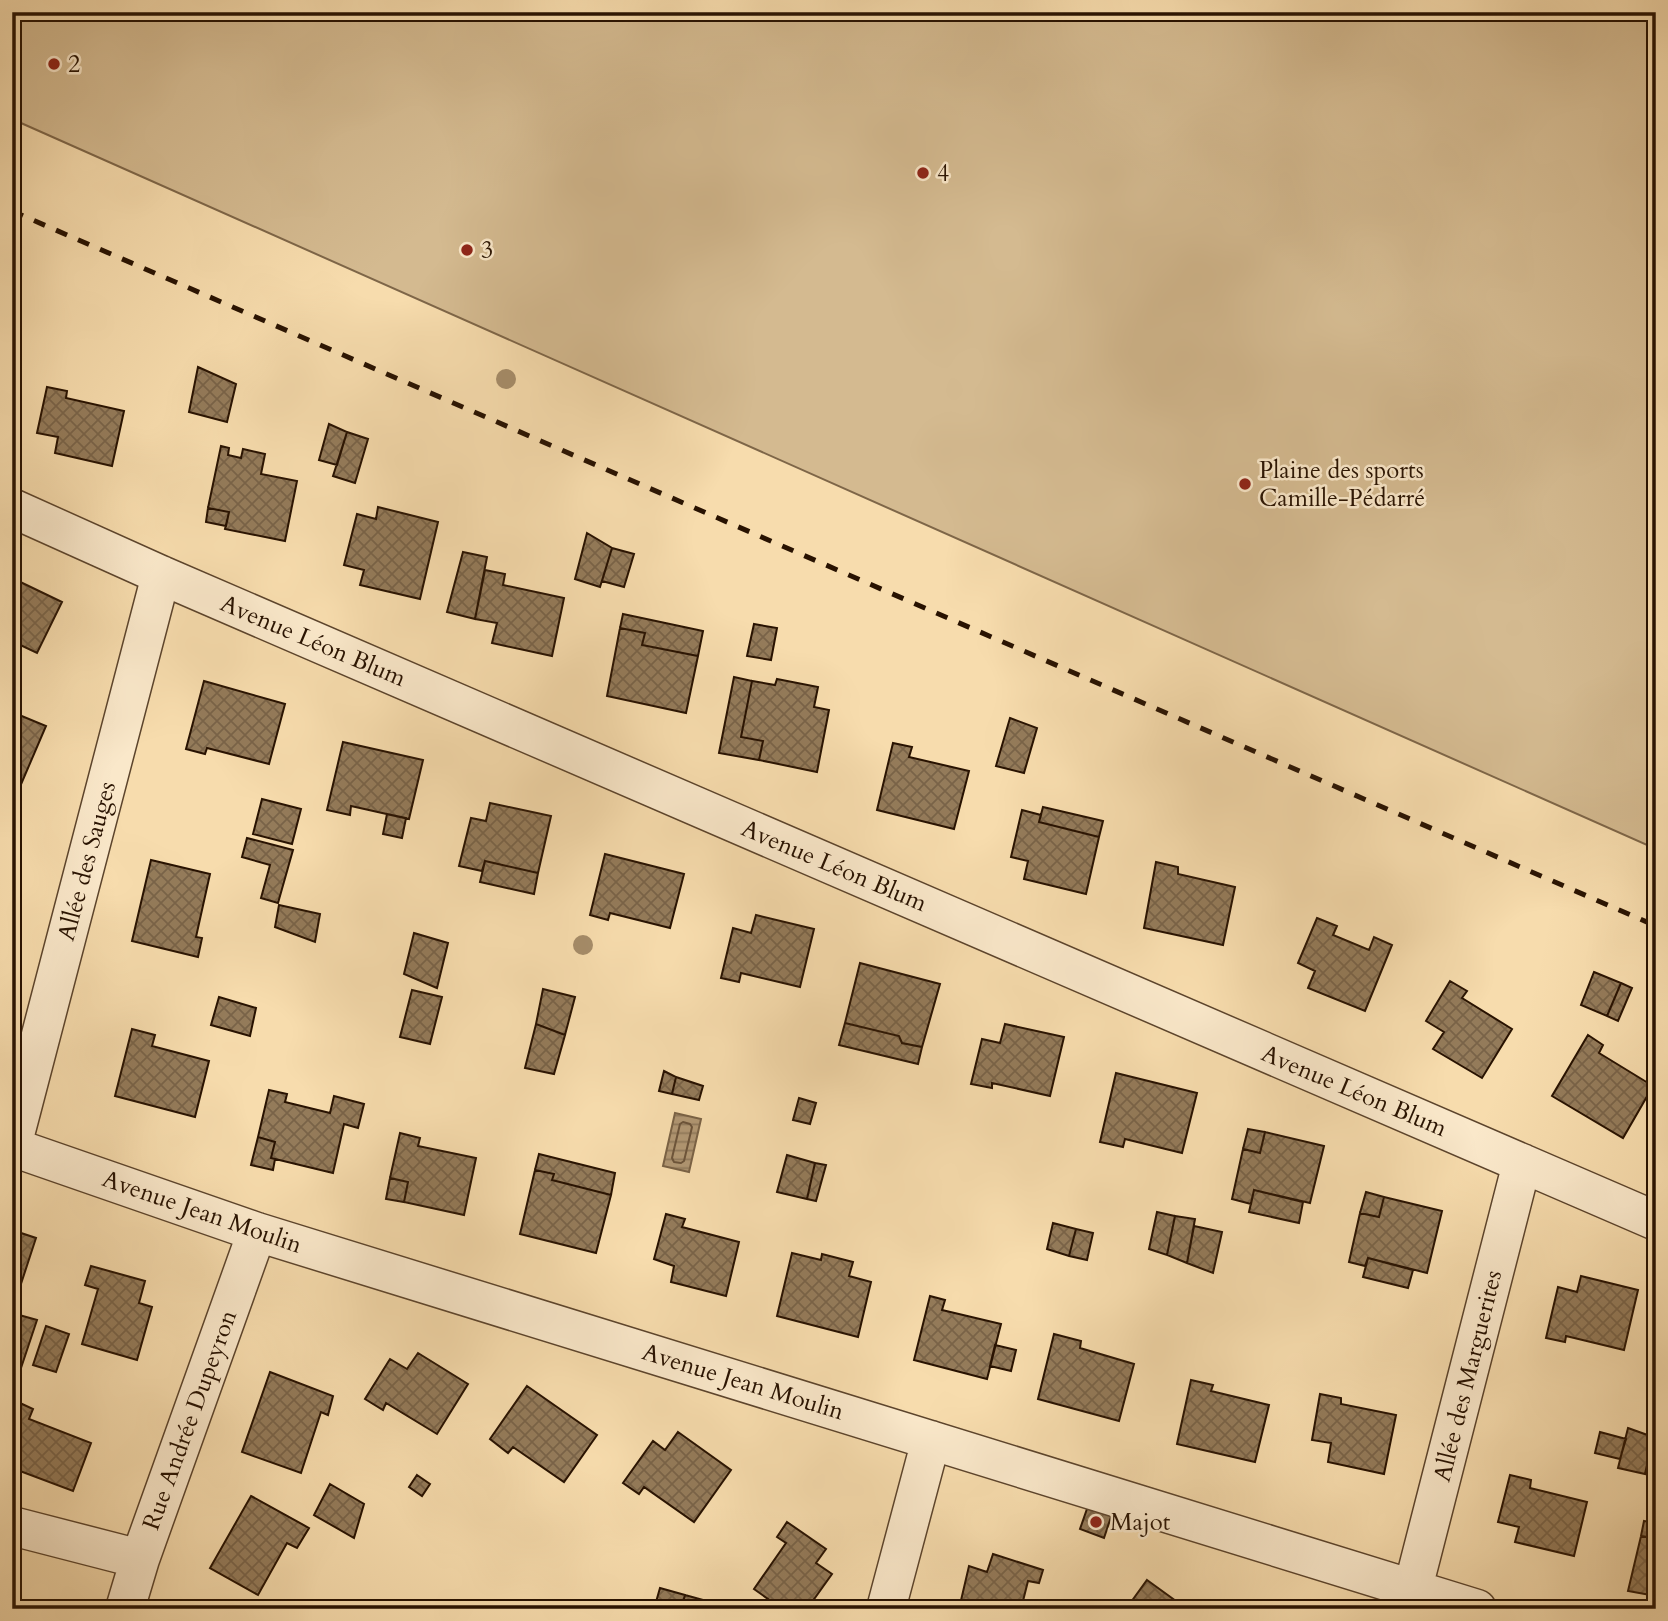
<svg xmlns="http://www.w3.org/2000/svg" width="1668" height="1621" font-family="Cardo,serif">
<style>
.park{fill:#d4ba90;stroke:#7e6648;stroke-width:2}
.water{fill:url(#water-rules);stroke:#7a6245;stroke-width:2}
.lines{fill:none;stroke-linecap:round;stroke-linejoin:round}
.shore{stroke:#6c543a;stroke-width:2}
.building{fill:url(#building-cross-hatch);stroke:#281201;stroke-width:2}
.minor-casing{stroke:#5c442c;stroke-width:41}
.minor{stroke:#fae8ca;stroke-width:38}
.rail{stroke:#281201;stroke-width:5;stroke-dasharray:12 12;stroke-linecap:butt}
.tree{fill:#a68d6a}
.poi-dot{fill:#8f2418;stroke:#fae8ca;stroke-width:2.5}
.labels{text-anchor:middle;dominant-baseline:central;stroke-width:5;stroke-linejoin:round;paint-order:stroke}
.poi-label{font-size:24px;fill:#281201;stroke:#fae8ca;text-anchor:start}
.street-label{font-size:24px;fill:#281201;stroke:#fae8ca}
</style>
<defs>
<pattern id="water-rules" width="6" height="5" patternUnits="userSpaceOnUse" patternTransform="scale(1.75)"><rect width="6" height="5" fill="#b19773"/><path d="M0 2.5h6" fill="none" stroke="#907a5c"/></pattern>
<pattern id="building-cross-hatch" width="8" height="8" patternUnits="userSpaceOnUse" patternTransform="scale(1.75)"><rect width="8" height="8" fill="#947b5a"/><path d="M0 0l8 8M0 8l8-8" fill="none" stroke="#796348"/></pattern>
</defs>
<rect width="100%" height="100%" fill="#f7dcad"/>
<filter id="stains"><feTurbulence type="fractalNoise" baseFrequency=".00286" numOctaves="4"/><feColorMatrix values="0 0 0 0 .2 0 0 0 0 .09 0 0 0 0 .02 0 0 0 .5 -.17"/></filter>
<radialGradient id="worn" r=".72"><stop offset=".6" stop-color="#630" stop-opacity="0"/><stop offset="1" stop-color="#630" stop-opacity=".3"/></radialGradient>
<!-- park -->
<path class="park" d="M12 12H1656V849L12 119Z"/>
<!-- water -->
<path class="water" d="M675 1113 701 1119 689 1172 663 1166Z"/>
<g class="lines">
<!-- shore -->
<path class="shore" d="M683 1122 690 1124 692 1127 684 1161 681 1163 674 1162 672 1158 680 1124Z"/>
</g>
<!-- building -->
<path class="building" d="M198 367 236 384 227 422 189 412Z
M47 387 67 391 66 398 124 411 112 466 55 453 58 437 37 433Z
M329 424 347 432 337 465 319 460Z
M347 432 368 439 355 483 333 476Z
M221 446 229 448 228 455 241 458 243 449 265 454 261 474 297 481 285 541 225 529 229 512 208 508Z
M378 507 438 522 420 599 360 585 364 570 344 565 357 514 376 519Z
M208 508 229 512 226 526 206 522Z
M587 533 612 548 600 587 575 579Z
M612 548 634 554 624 587 602 581Z
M463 552 487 557 475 619 447 612Z
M485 570 505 574 503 585 564 598 552 656 492 643 497 623 475 619Z
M12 578 62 602 37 653 12 641Z
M623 614 703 631 698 656 642 645 645 633 620 628Z
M754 624 777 628 771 660 747 656Z
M620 628 645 633 642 645 698 656 686 713 607 696Z
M734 677 752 681 741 737 763 741 759 760 719 753Z
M777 679 818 687 814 707 829 710 817 772 759 760 763 741 741 737 752 681 775 685Z
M204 681 285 704 269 764 207 748 205 754 186 749Z
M12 712 46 726 16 796 12 795Z
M1010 718 1037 728 1024 773 996 766Z
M343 742 423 760 409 819 351 806 350 815 327 810Z
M893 743 912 747 909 757 969 771 954 829 877 810Z
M262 799 301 809 292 844 253 834Z
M490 803 551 816 538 873 485 861 482 871 459 866 471 818 486 821Z
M1043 807 1103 821 1099 837 1039 822Z
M1022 810 1041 815 1039 822 1099 837 1086 894 1024 879 1028 861 1011 857Z
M387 814 406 818 402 838 383 834Z
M247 838 293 850 278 903 261 898 270 865 242 857Z
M605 854 684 874 670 928 610 913 608 920 590 915Z
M151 860 210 874 196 937 202 938 198 957 132 941Z
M485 861 538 873 534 894 480 882Z
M1156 862 1178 867V874L1235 887 1223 945 1144 928Z
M279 905 320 914 315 942 275 927Z
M756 915 814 929 800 987 741 973 739 982 721 978 733 928 751 933Z
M1317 918 1337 926 1333 935 1369 950 1374 937 1392 945 1365 1011 1308 988 1315 971 1298 963Z
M414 933 448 943 437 988 404 974Z
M860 963 940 984 922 1047 902 1043 899 1036 845 1023Z
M1594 972 1621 983 1607 1016 1581 1005Z
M1450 981 1467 991 1462 998 1512 1029 1482 1078 1433 1049 1444 1032 1426 1021Z
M1621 983 1632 988 1618 1021 1607 1016Z
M543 989 575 997 565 1035 536 1024Z
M412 990 442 997 430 1044 400 1037Z
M219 997 256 1008 250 1036 211 1025Z
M845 1023 899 1036 902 1043 922 1047 918 1064 839 1045Z
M536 1024 565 1035 554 1074 525 1068Z
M1005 1024 1064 1037 1050 1096 992 1083V1088L971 1084 982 1039 1000 1043Z
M132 1029 155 1035 152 1046 209 1061 195 1117 115 1096Z
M1588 1035 1603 1045 1599 1053 1653 1086 1623 1138 1552 1096Z
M664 1071 676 1077 672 1094 659 1091Z
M1116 1073 1197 1093 1182 1153 1125 1139 1123 1147 1100 1142Z
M676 1077 703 1086 699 1100 672 1094Z
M269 1090 287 1094 285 1102 330 1113 334 1096 364 1104 358 1128 344 1124 333 1173 271 1158 275 1142 258 1137Z
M799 1098 816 1103 810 1124 793 1120Z
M1248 1129 1265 1132 1260 1153 1243 1149Z
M1265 1132 1324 1146 1310 1203 1254 1190 1251 1204 1232 1199 1243 1149 1260 1153Z
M400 1133 420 1138 418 1146 476 1158 464 1215 404 1202 408 1182 390 1178Z
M258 1137 275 1142 271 1158 275 1159 273 1170 251 1165Z
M539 1154 615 1173 611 1195 552 1180 554 1174 535 1170Z
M787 1155 815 1163 807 1199 777 1192Z
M815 1163 826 1165 816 1201 807 1199Z
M535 1170 554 1174 552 1180 611 1195 596 1253 520 1234Z
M390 1178 408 1182 404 1202 386 1199Z
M1254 1190 1303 1202 1299 1223 1249 1212Z
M1366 1192 1384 1197 1379 1217 1360 1213Z
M1384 1197 1442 1211 1427 1273 1368 1258 1365 1266 1349 1262 1360 1213 1379 1217Z
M1157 1212 1175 1216 1167 1255 1149 1249Z
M666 1214 685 1219 682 1227 739 1242 726 1296 671 1282 674 1266 654 1259Z
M1175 1216 1195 1219 1187 1263 1167 1255Z
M1053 1223 1076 1229 1069 1256 1047 1249Z
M1194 1226 1222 1232 1213 1273 1187 1263Z
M1076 1229 1093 1233 1087 1260 1069 1256Z
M12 1230 36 1238 18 1293 12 1291Z
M792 1253 821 1260 822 1254 853 1262 849 1276 871 1282 858 1337 777 1316Z
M1368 1258 1413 1270 1408 1288 1363 1277Z
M91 1266 145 1281 139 1303 152 1307 137 1360 82 1344 98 1289 85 1285Z
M1581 1276 1638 1290 1624 1350 1566 1336 1565 1342 1546 1338 1558 1287 1577 1292Z
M930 1296 945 1300 942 1310 1001 1324 987 1379 914 1360Z
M12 1313 37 1320 20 1371 12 1368Z
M46 1326 69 1334 56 1372 33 1365Z
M1054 1334 1081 1341 1080 1348 1134 1364 1119 1421 1038 1399Z
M995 1345 1016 1350 1011 1371 990 1366Z
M418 1353 468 1384 437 1434 386 1403 383 1410 365 1399 390 1359 407 1369Z
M270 1372 333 1396 328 1415 321 1412 301 1473 242 1452Z
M1191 1380 1213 1385 1211 1391 1269 1405 1255 1462 1177 1444Z
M527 1386 597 1435 564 1482 513 1447 508 1453 490 1439Z
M1320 1394 1341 1398V1404L1396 1415 1384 1474 1328 1462 1331 1443 1312 1440Z
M20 1403 33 1409 29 1419 91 1443 73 1491 12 1468V1422Z
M1628 1428 1653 1437 1645 1474 1618 1468Z
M678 1432 731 1470 694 1522 644 1487 639 1494 623 1483 653 1441 665 1450Z
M1600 1432 1626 1439 1620 1459 1595 1453Z
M1653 1437 1656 1438V1477L1645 1474Z
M417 1475 430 1484 422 1496 409 1487Z
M1510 1475 1531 1480 1530 1488 1587 1502 1574 1556 1515 1542 1519 1527 1498 1522Z
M330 1484 364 1504 354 1538 314 1515Z
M251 1496 309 1528 297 1548 287 1543 258 1595 210 1568Z
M1088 1506 1112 1514 1104 1538 1080 1529Z
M1644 1521 1656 1523V1538L1641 1536Z
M787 1522 826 1549 816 1563 832 1574 807 1609H782L754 1589 786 1543 777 1537Z
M1641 1536 1656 1538V1596L1628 1591Z
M993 1554 1043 1570 1039 1583 1028 1581 1021 1609H959L969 1566 987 1572Z
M1147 1580 1187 1609H1126Z
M660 1588 685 1595 681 1609H654Z
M685 1595 703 1600 701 1609H681Z"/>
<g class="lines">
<!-- minor casing -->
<g class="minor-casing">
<path id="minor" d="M12 508 161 575 1656 1221
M12 1146 161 575
M12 1147 257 1232 1477 1609
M12 1526 140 1559
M1413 1588 1522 1163
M125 1609 140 1559 257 1232
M886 1609 931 1440"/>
</g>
<!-- minor -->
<use href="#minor" class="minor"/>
<!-- rail -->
<path class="rail" d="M12 211 1656 926"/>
</g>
<!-- trees -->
<g class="tree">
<circle cx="506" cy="379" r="10"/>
<circle cx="583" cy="945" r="10"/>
</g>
<!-- markers -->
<g class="poi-dot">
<circle cx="54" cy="64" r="7"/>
<circle cx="923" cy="173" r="7"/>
<circle cx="467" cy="250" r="7"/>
<circle cx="1245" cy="484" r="7"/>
<circle cx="1096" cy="1522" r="7"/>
</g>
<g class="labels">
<!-- poi labels -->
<g class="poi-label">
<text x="68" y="64">2</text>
<text x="937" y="173">4</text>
<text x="481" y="250">3</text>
<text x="1259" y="470">Plaine des sports<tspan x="1259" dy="28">Camille-Pédarré</tspan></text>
<text x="1110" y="1522">Majot</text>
</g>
<!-- street labels -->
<g class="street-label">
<text transform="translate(313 641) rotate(23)">Avenue Léon Blum</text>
<text transform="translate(87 861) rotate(-75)">Allée des Sauges</text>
<text transform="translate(834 866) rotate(23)">Avenue Léon Blum</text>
<text transform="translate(1354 1091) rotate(23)">Avenue Léon Blum</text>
<text transform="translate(202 1212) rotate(19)">Avenue Jean Moulin</text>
<text transform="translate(1468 1376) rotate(-76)">Allée des Marguerites</text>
<text transform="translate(743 1382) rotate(17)">Avenue Jean Moulin</text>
<text transform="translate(190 1420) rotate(-70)">Rue Andrée Dupeyron</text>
</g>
</g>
<!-- margin -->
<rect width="1668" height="1621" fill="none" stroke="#f7dcad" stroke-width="42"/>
<rect x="14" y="14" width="1640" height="1593" fill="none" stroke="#281201" stroke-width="3.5"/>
<rect x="21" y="21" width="1626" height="1579" fill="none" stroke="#281201" stroke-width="2"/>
<rect width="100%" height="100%" filter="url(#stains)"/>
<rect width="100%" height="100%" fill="url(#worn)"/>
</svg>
